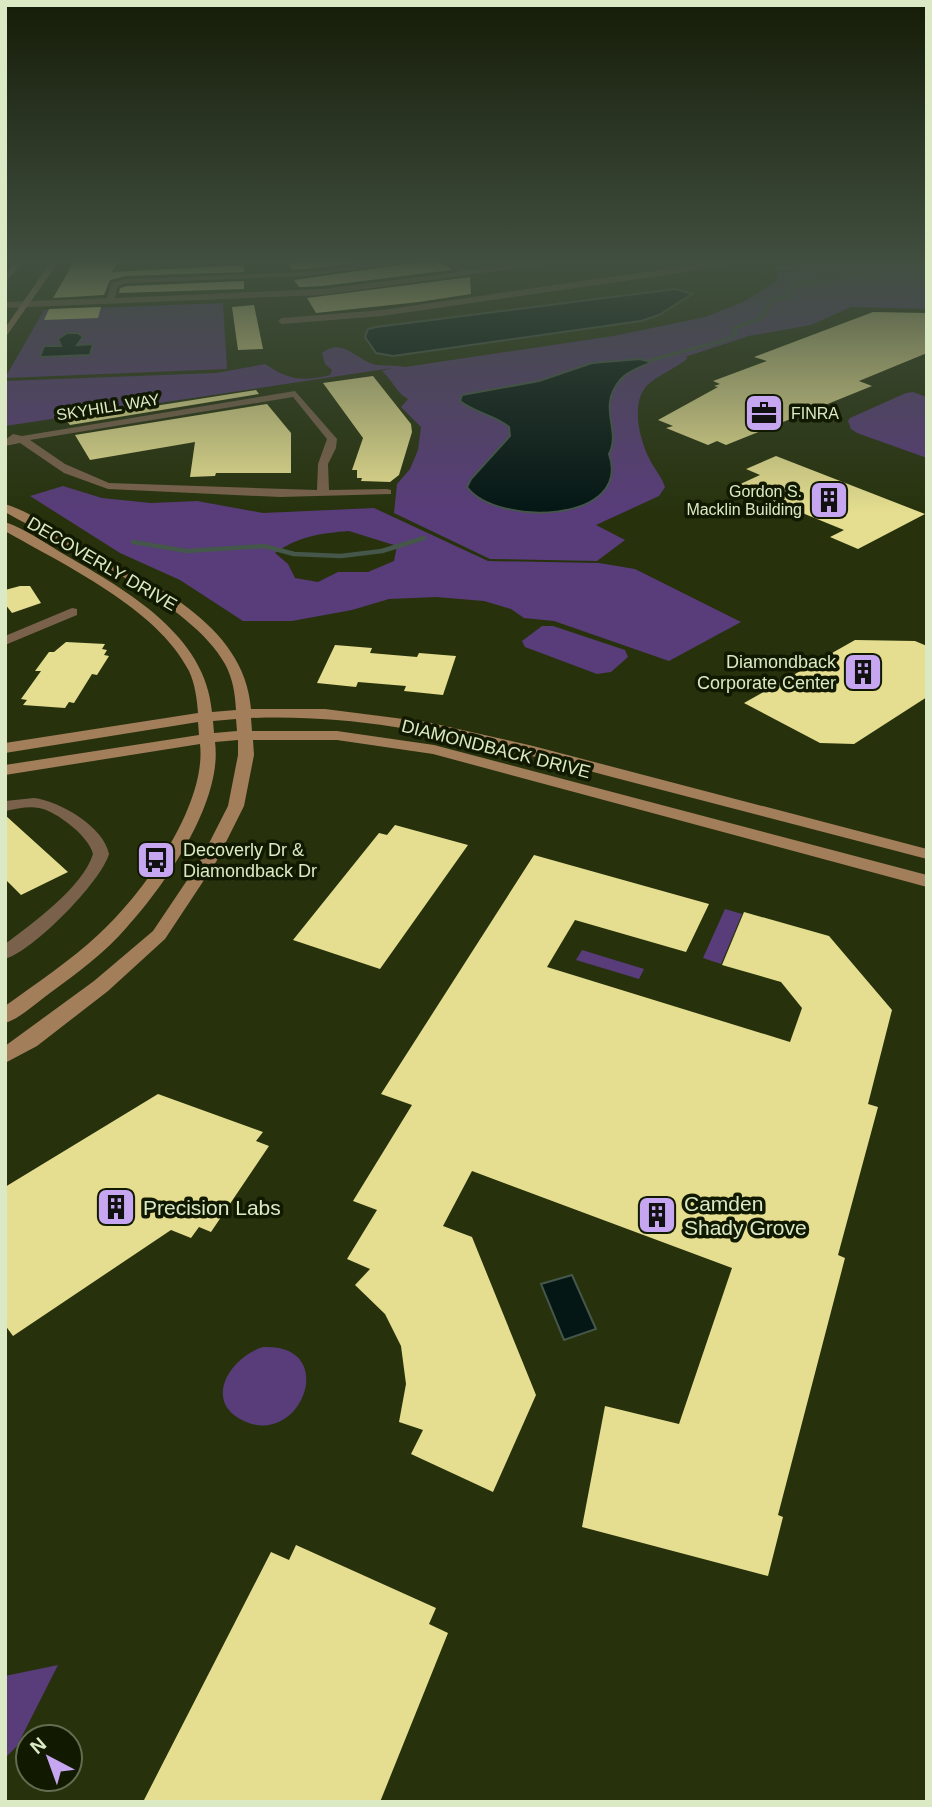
<svg xmlns="http://www.w3.org/2000/svg" width="932" height="1807" font-family="Helvetica,sans-serif">
<style>
.green{fill:#593c7a;fill-rule:evenodd}
.water{fill:#051715;stroke:#45564a;stroke-width:2}
.lines{fill:none;stroke-linecap:round;stroke-linejoin:round}
.stream-far1{stroke:#45564a;stroke-width:3.5}
.stream{stroke:#45564a;stroke-width:4.5}
.building{fill:#e5de90}
.street{fill:#79614c;fill-rule:evenodd}
.secondary{fill:#a37e5b;fill-rule:evenodd}
.labels{text-anchor:middle;dominant-baseline:central;stroke-width:7;stroke-linejoin:round;paint-order:stroke}
.far-street-label{font-size:16px;fill:#dbe9c5;stroke:#111900}
.far-poi-label{font-size:16px;fill:#dbe9c5;stroke:#111900;text-anchor:start}
.street-label{font-size:18px;fill:#dbe9c5;stroke:#111900}
.poi-label{font-size:18px;fill:#dbe9c5;stroke:#111900;text-anchor:end}
.near-poi-label{font-size:21px;fill:#dbe9c5;stroke:#111900;text-anchor:start}
</style>
<rect width="100%" height="100%" fill="#27320d"/>
<!-- green -->
<path class="green" d="M829 260H927V309L851 307 811 325 749 336 685 357 688 358C676 368 663 373 651 382 629 398 639 438 649 458 654 469 661 475 665 487L659 496 596 525 625 540 597 561 490 559 394 513 397 484 410 469 418 450 421 427 401 407 408 399C395 392 393 380 382 371L392 368 5 426V381L216 373 265 364C289 380 302 382 330 375L332 370 325 364 322 353C344 336 357 362 377 365 387 366 396 365 405 367L613 336 705 317 745 301 777 281V266L826 263Z
M223 303 227 369 5 378 44 310Z
M913 392 927 397V458L857 433 851 429 848 421 850 418 906 393Z
M63 486 102 498 151 503 197 501 263 513 374 508 488 561 599 563 635 569 741 622 669 661 554 621 524 618 511 609 484 601 436 597 389 599 352 610 292 621H243L180 580 120 553 30 496ZM349 531 397 546 394 561 368 572H338L318 582 295 578 288 564 275 553C297 537 321 533 349 531Z
M542 626H553L625 650 628 657 611 672 597 674 525 647 522 641Z
M725 909 742 914 721 964 703 958Z
M582 950 644 969 639 979 576 960Z
M263 1347C340 1343 302 1448 244 1421 202 1402 230 1357 263 1347Z
M58 1665 17 1746 5 1758V1676Z"/>
<!-- water -->
<path class="water" d="M676 289 692 294 659 315 641 321 393 356 376 353 365 337 368 329 376 327Z
M67 333H78L83 337 77 345 93 344 90 355 40 357 44 346H61L58 339Z
M640 359 651 362C642 367 628 371 621 379 596 408 622 429 609 454 633 523 497 527 467 487L471 479 510 436 509 427C495 415 475 413 460 401L462 395 539 381 592 363Z
M572 1275 596 1329 564 1340 541 1284Z"/>
<g class="lines">
<!-- stream-far1 -->
<path class="stream-far1" d="M651 360 726 340 736 334 733 329 761 318 772 300 786 297 792 285 865 273"/>
<!-- stream -->
<path class="stream" d="M133 542 187 551 264 546 294 554 341 556 382 551 424 538"/>
</g>
<!-- building -->
<path class="building" d="M75 260H119L112 272 244 265V272L126 276 110 280 104 295 53 298Z
M331 260H381L305 269 293 270 289 264Z
M435 260H441L452 270 322 286 299 287 294 280Z
M470 277 471 294 419 302 316 313 307 298Z
M244 281V289L119 293 120 288 127 286Z
M254 305 263 349 238 350 232 307Z
M101 307 98 318 44 320 49 309Z
M873 312 927 313V353L859 381 872 386 726 445 717 441 708 445 666 428 673 426 658 420 718 387 714 386 720 384 713 381 767 361 754 357Z
M373 376 411 424 412 432 399 475 390 482 361 481 362 478H357V470H352L363 438 323 383Z
M256 390 259 394 70 425 66 420Z
M267 404 291 433V473H216L215 476 190 477 195 442 90 460 75 435Z
M776 456 925 514 858 549 830 537 844 530 736 486 760 475 746 469Z
M20 586H30L41 603 12 613 5 604V590Z
M855 640 915 641 927 646V697L854 744 820 743 744 703Z
M66 642 105 644 102 649 107 650 104 655 109 656 97 675 92 674 74 703 69 702 65 708 23 705 27 700 21 699 41 671H35L49 652H54Z
M335 645 372 648 370 653 417 657 419 653 456 656 443 695 404 691 406 686 358 682 356 687 317 683Z
M5 815 68 872 21 895 5 879Z
M395 825 468 845 380 969 293 940 379 833 387 835Z
M534 855 709 904 686 952 575 920 547 967 790 1042 802 1008 781 982 722 965 744 912 829 936 892 1010 868 1104 878 1107 838 1255 845 1258 778 1515 783 1517 768 1576 582 1527 605 1406 679 1424 732 1268 472 1171 443 1226 472 1237 536 1395 493 1492 411 1454 423 1430 399 1422 406 1384 401 1346 385 1314 355 1285 370 1269 347 1259 377 1210 353 1201 412 1105 381 1094Z
M158 1094 263 1132 256 1141 269 1146 211 1232 199 1227 191 1238 171 1230 13 1336 5 1325V1187Z
M296 1545 436 1608 429 1624 448 1633 380 1802H143L271 1552 289 1560Z"/>
<g class="lines">
<!-- street -->
<path class="street" d="M405 260H432L305 276 127 283 118 286 115 298 322 289 459 272 444 260H453L468 271 553 260H577L322 295 5 308V302L107 298 111 283 126 279 305 272Z
M726 260H744L687 272 382 316 282 324 278 321 282 318 382 310Z
M295 391 337 439 336 448 328 464 329 490 387 489 391 490V494L280 497 108 489 64 473 20 443 5 446V440L13 434 22 436ZM293 397 327 439 318 464 317 490 109 483 65 464 30 440Z
M72 608 77 609V615L5 645V636Z
M34 798C60 801 104 827 109 854 101 882 33 951 5 959V944C33 923 83 887 93 854 89 836 56 811 39 808 28 806 16 809 5 811V801Z"/>
<!-- secondary -->
<path class="secondary" d="M16 260H24L5 283V275Z
M52 260H60L5 338V328Z
M5 504C31 512 57 531 81 545 147 581 245 623 251 709H325L427 722 533 746 927 849V859C822 832 717 804 612 777 493 745 376 713 251 718L252 731H337L434 745 927 875V887L433 754 337 740H253L254 755 244 806 216 862 165 939 108 991 37 1046 5 1063V1046L94 981 153 931 200 861 228 806 238 755V740L215 742C223 801 166 884 127 927 105 953 77 973 50 993 36 1003 21 1018 5 1023V1006C37 983 70 961 99 934 143 894 207 805 200 744L5 775V765L199 735 198 722 5 753V743L198 713C197 699 195 684 189 671 157 608 64 565 5 531V522C26 529 48 545 67 556 127 591 206 635 212 712L236 710C235 693 233 679 225 664 193 604 65 546 5 512ZM236 719 237 731 214 733 213 721Z"/>
</g>
<!-- sky -->
<linearGradient id="sky" x2="0" y2="1"><stop stop-color="#151c07"/><stop offset="0.51" stop-color="#414f40"/><stop offset="1" stop-color="#414f40" stop-opacity="0"/></linearGradient>
<rect width="932" height="513" fill="url(#sky)"/>
<!-- icons -->
<defs>
<g id="office-square" transform="scale(2.0125)"><rect x="-9" y="-9" width="18" height="18" rx="4" fill="#c6a6f0" stroke="#111900"/><path d="M-6-3h4V-5.5h4V-3h4V5H-6ZM-1-4.5V-3h2v-1.5ZM-6 0V1H6V0Z" fill="#111"/></g>
<g id="building-square" transform="scale(2.0125)"><rect x="-9" y="-9" width="18" height="18" rx="4" fill="#c6a6f0" stroke="#111900"/><path d="M-4-6H4V6H1V3H-1V6H-4ZM-2.5-4.3h1.7v1.8h-1.7ZM.8-4.3h1.7v1.8H.8ZM-2.5-1h1.7V.8h-1.7ZM.8-1h1.7V.8H.8Z" fill="#111"/></g>
<g id="bus-square" transform="scale(2.0125)"><rect x="-9" y="-9" width="18" height="18" rx="4" fill="#c6a6f0" stroke="#111900"/><path d="M-5-6H5V4H4V6H2V4H-2V6H-4V4H-5ZM-3.5-4V0h7V-4ZM-3.5 1.2v1.5H-2V1.2ZM2 1.2v1.5H3.5V1.2Z" fill="#111"/></g>
</defs>
<g fill-rule="evenodd">
<use href="#office-square" x="764" y="413"/>
<use href="#building-square" x="829" y="500"/>
<use href="#building-square" x="863" y="672"/>
<use href="#bus-square" x="156" y="860"/>
<use href="#building-square" x="116" y="1207"/>
<use href="#building-square" x="657" y="1215"/>
</g>
<g class="labels">
<!-- far-street labels -->
<g class="far-street-label">
<text transform="translate(108 407) rotate(-9)">SKYHILL WAY</text>
</g>
<!-- far-poi labels -->
<g class="far-poi-label">
<text x="791" y="413">FINRA</text>
<text x="802" y="491" text-anchor="end">Gordon S.<tspan x="802" dy="18">Macklin Building</tspan></text>
</g>
<!-- street labels -->
<g class="street-label">
<text transform="translate(102 564) rotate(30)">DECOVERLY DRIVE</text>
<text transform="translate(496 749) rotate(14)">DIAMONDBACK DRIVE</text>
</g>
<!-- poi labels -->
<g class="poi-label">
<text x="836" y="662">Diamondback<tspan x="836" dy="21">Corporate Center</tspan></text>
<text x="183" y="850" text-anchor="start">Decoverly Dr &amp;<tspan x="183" dy="21">Diamondback Dr</tspan></text>
</g>
<!-- near-poi labels -->
<g class="near-poi-label">
<text x="684" y="1203">Camden<tspan x="684" dy="24">Shady Grove</tspan></text>
<text x="143" y="1207">Precision Labs</text>
</g>
</g>
<!-- border -->
<rect width="932" height="1807" fill="none" stroke="#dbe9c5" stroke-width="14"/>
<!-- north arrow -->
<g transform="translate(49 1758) rotate(319)"><circle r="33" fill="#111900" stroke="#626c4f" stroke-width="2"/>
<path d="M0-5L12 26L0 18L-12 26Z" fill="#c6a6f0"/>
<text y="-10" font-size="19" font-weight="bold" text-anchor="middle" fill="#dbe9c5">N</text>
</g>
</svg>
